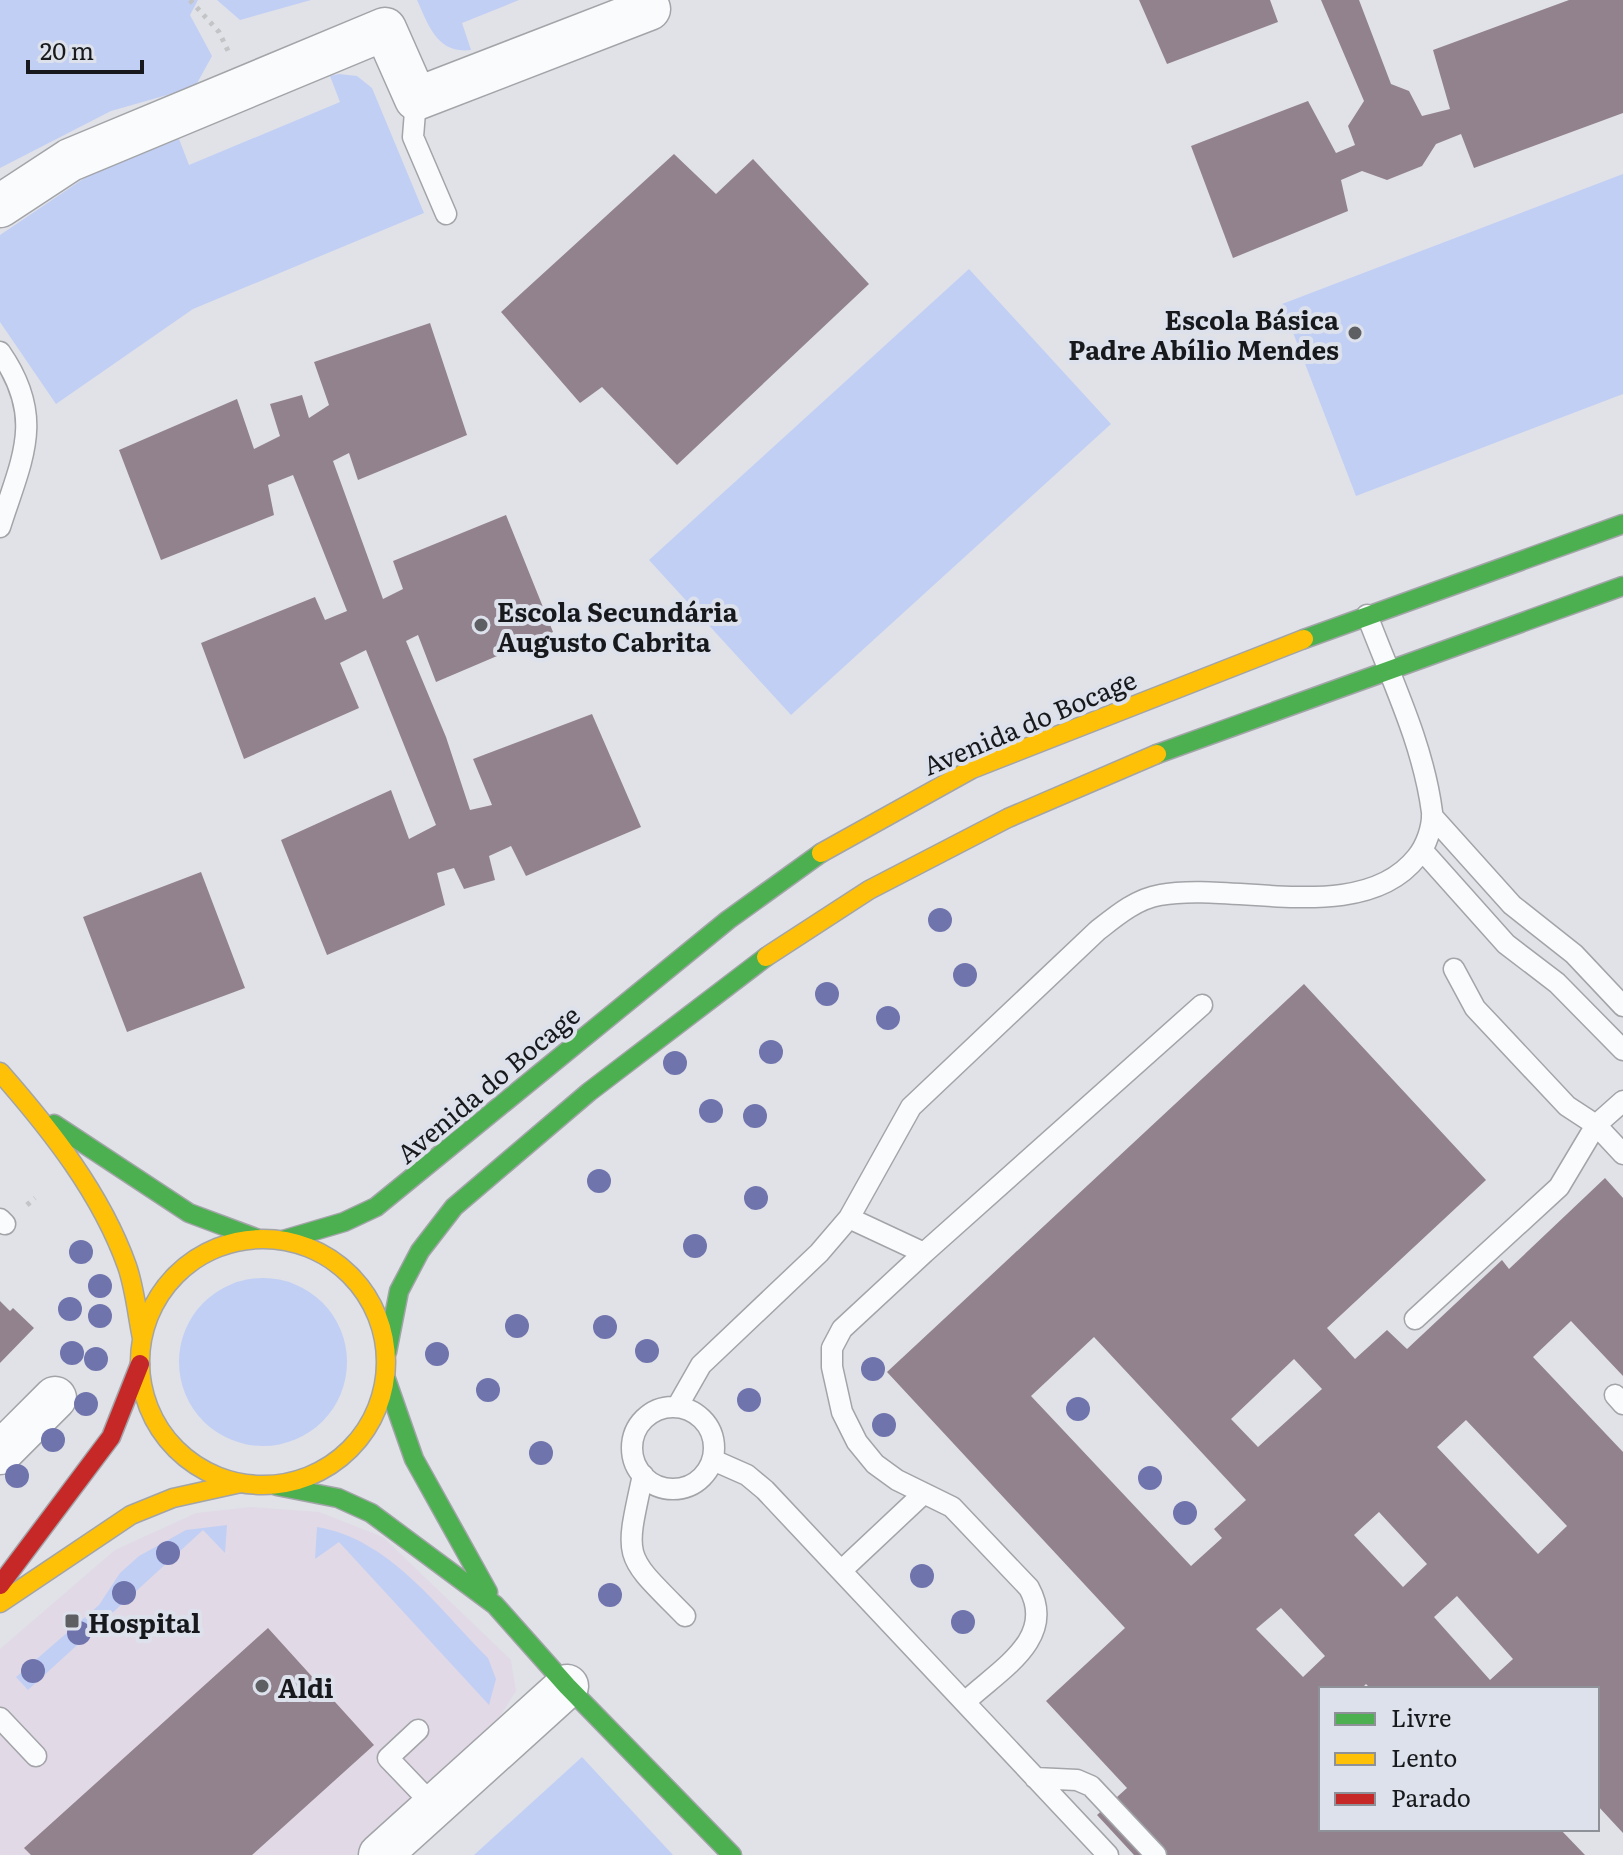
<svg xmlns="http://www.w3.org/2000/svg" width="1623" height="1855" font-family="Literata,serif">
<style>
.commercial{fill:#e1d9e6}
.green{fill:#c2cff4}
.building{fill:#92828d;fill-rule:evenodd}
.lines{fill:none;stroke-linecap:round;stroke-linejoin:round}
.lane-casing{stroke:#a2a4a8;stroke-width:23}
.street-casing{stroke:#a2a4a8;stroke-width:45}
.fast-casing{stroke:#a2a4a8;stroke-width:21}
.slow-casing{stroke:#a2a4a8;stroke-width:21}
.jam-casing{stroke:#a2a4a8;stroke-width:21}
.path{stroke:#c3c4c5;stroke-width:5;stroke-dasharray:4 6;stroke-linecap:butt}
.lane{stroke:#fafbfc;stroke-width:20}
.street{stroke:#fafbfc;stroke-width:42}
.fast{stroke:#4caf50;stroke-width:18}
.slow{stroke:#ffc107;stroke-width:18}
.jam{stroke:#c62828;stroke-width:18}
.tree{fill:#7074ad}
.poi-dot{fill:#5d5f63;stroke:#dde1eb;stroke-width:3}
.labels{text-anchor:middle;dominant-baseline:central;stroke-width:8;stroke-linejoin:round;paint-order:stroke}
.poi-label{font-size:26px;font-weight:bold;fill:#17191c;stroke:#dde1eb;text-anchor:start}
.street-label{font-size:26px;fill:#17191c;stroke:#dde1eb}
</style>
<rect width="100%" height="100%" fill="#e0e2e8"/>
<!-- commercial -->
<path class="commercial" d="M251 1507 319 1512 383 1537 511 1660 516 1691 494 1726 356 1855H0V1649L115 1550 196 1513Z"/>
<!-- green -->
<path class="green" d="M0 0H198L190 15 212 56 195 87 111 111 0 168Z
M217 0H311L240 20Z
M417 0H519L462 23 471 50C437 54 429 26 417 0Z
M339 74 357 76 372 88 424 213 193 309 56 404 0 322V235L89 175 179 139 189 165 340 102 330 76Z
M1623 174V394L1356 496 1282 304Z
M969 269 1111 424 791 715 649 560Z
M179 1362a84 84 0 1 1 168 0a84 84 0 1 1-168 0Z
M227 1525 225 1553 203 1530 28 1690 16 1677 99 1605 120 1573 139 1556 186 1530Z
M317 1527C390 1539 439 1609 488 1658L496 1679 489 1705 339 1542 315 1559Z
M582 1757 673 1855H474Z"/>
<!-- building -->
<path class="building" d="M1139 0H1270L1278 22 1167 64Z
M1321 0H1359L1391 84 1409 91 1422 116 1450 109 1433 50 1569 0H1623V113L1474 168 1461 134 1436 144 1422 166 1387 180 1362 171 1341 180 1348 211 1233 258 1191 146 1308 101 1336 153 1355 145 1348 126 1364 101Z
M674 154 716 194 753 159 869 284 677 465 602 387 580 403 501 312Z
M430 323 467 435 358 480 349 453 333 461 383 599 403 589 393 561 506 515 553 632 436 682 418 635 406 641 446 737 470 810 492 805 473 759 592 714 641 827 526 876 511 846 489 856 495 880 464 889 454 868 437 873 445 905 327 955 281 840 391 790 409 839 436 825 366 650 340 663 359 708 244 759 201 643 315 597 325 620 347 611 293 475 268 485 274 515 161 560 119 450 237 399 254 449 280 436 270 404 302 395 309 418 329 405 314 362Z
M201 872 245 988 127 1032 83 917Z
M1304 984 1486 1180 1327 1328 1355 1359 1387 1330 1407 1349 1502 1260 1509 1269 1605 1178 1623 1198V1376L1571 1321 1533 1357 1623 1452V1833L1597 1805V1689H1371L1366 1684 1361 1689H1321V1829H1560L1585 1855H1134L1097 1815 1127 1788 1046 1701 1125 1628 887 1372ZM1094 1337 1246 1500 1214 1529 1222 1538 1191 1566 1031 1396ZM1294 1359 1322 1389 1258 1447 1231 1419ZM1466 1420 1567 1526 1538 1554 1437 1447ZM1379 1512 1427 1564 1403 1587 1354 1535ZM1457 1596 1513 1659 1490 1680 1434 1617ZM1281 1608 1325 1656 1303 1677 1256 1629Z
M0 1301 10 1311 13 1308 34 1328 0 1363Z
M268 1628 374 1745 252 1855H31L24 1848Z"/>
<g class="lines">
<!-- lane casing -->
<g class="lane-casing">
<path id="lane" d="M416 99 413 137 446 214
M0 352C46 418 22 458 0 527
M1432 816 1512 905 1574 954 1623 1006
M1422 850 1506 944 1557 983 1623 1050
M1454 969 1475 1008 1567 1106 1596 1125 1623 1154
M849 1218 924 1253 1202 1005
M0 1219 5 1224
M924 1253 842 1329 832 1348V1367L842 1412 857 1442 875 1464 897 1480 952 1507 1029 1588C1057 1639 999 1670 965 1702
M1415 1319 1559 1187 1596 1125 1623 1101
M1615 1395 1623 1404
M677 1407 701 1365 819 1253 849 1218 911 1107 1097 931C1116 916 1136 899 1160 895 1233 881 1362 927 1417 857 1426 846 1433 827 1432 812 1423 743 1391 679 1367 615
M632 1448a41 41 0 1 1 82 0a41 41 0 1 1-82 0Z
M713 1460 747 1475 765 1490 1108 1855
M643 1475C624 1562 623 1553 685 1616
M841 1571 923 1494
M0 1718 36 1756
M418 1730 388 1758 434 1806
M1035 1778 1077 1780 1091 1786 1156 1855"/>
</g>
<!-- street casing -->
<g class="street-casing">
<path id="street" d="M0 206 70 160 385 29 416 99 649 9
M0 1453 55 1398
M380 1855 567 1686"/>
</g>
<!-- fast casing -->
<g class="fast-casing">
<path id="fast" d="M1304 639 1623 524
M1157 754 1623 586
M54 1124 189 1213 256 1238
M283 1240 344 1222 376 1207 728 920 821 853
M387 1352 399 1291 420 1251 454 1207 589 1092 766 957
M386 1379 414 1459 488 1592
M277 1486 338 1498 371 1513 495 1605 567 1686 732 1855"/>
</g>
<!-- slow casing -->
<g class="slow-casing">
<path id="slow" d="M821 853 972 769 1304 639
M766 957 869 890 1008 818 1157 754
M0 1072C50 1129 101 1193 127 1266 135 1289 137 1314 142 1338
M140 1362a123 123 0 1 1 246 0a123 123 0 1 1-246 0Z
M0 1603 131 1515 173 1498 241 1483"/>
</g>
<!-- jam casing -->
<g class="jam-casing">
<path id="jam" d="M0 1585 111 1437 140 1364"/>
</g>
<!-- path -->
<path class="path" d="M190 0 219 32 229 53
M27 1205 35 1198"/>
<!-- lane -->
<use href="#lane" class="lane"/>
<!-- street -->
<use href="#street" class="street"/>
<!-- fast -->
<use href="#fast" class="fast"/>
<!-- slow -->
<use href="#slow" class="slow"/>
<!-- jam -->
<use href="#jam" class="jam"/>
</g>
<!-- trees -->
<g class="tree">
<circle cx="940" cy="920" r="12"/>
<circle cx="965" cy="975" r="12"/>
<circle cx="827" cy="994" r="12"/>
<circle cx="888" cy="1018" r="12"/>
<circle cx="771" cy="1052" r="12"/>
<circle cx="675" cy="1063" r="12"/>
<circle cx="711" cy="1111" r="12"/>
<circle cx="755" cy="1116" r="12"/>
<circle cx="599" cy="1181" r="12"/>
<circle cx="756" cy="1198" r="12"/>
<circle cx="695" cy="1246" r="12"/>
<circle cx="81" cy="1252" r="12"/>
<circle cx="100" cy="1286" r="12"/>
<circle cx="70" cy="1309" r="12"/>
<circle cx="100" cy="1316" r="12"/>
<circle cx="517" cy="1326" r="12"/>
<circle cx="605" cy="1327" r="12"/>
<circle cx="647" cy="1351" r="12"/>
<circle cx="72" cy="1353" r="12"/>
<circle cx="437" cy="1354" r="12"/>
<circle cx="96" cy="1359" r="12"/>
<circle cx="873" cy="1369" r="12"/>
<circle cx="488" cy="1390" r="12"/>
<circle cx="749" cy="1400" r="12"/>
<circle cx="86" cy="1404" r="12"/>
<circle cx="1078" cy="1409" r="12"/>
<circle cx="884" cy="1425" r="12"/>
<circle cx="53" cy="1440" r="12"/>
<circle cx="541" cy="1453" r="12"/>
<circle cx="17" cy="1476" r="12"/>
<circle cx="1150" cy="1478" r="12"/>
<circle cx="1185" cy="1513" r="12"/>
<circle cx="168" cy="1553" r="12"/>
<circle cx="922" cy="1576" r="12"/>
<circle cx="124" cy="1593" r="12"/>
<circle cx="610" cy="1595" r="12"/>
<circle cx="963" cy="1622" r="12"/>
<circle cx="79" cy="1633" r="12"/>
<circle cx="33" cy="1671" r="12"/>
</g>
<!-- markers -->
<g class="poi-dot">
<circle cx="1355" cy="333" r="8"/>
<circle cx="481" cy="625" r="8"/>
<rect x="64" y="1613" width="16" height="16" rx="4"/>
<circle cx="262" cy="1686" r="8"/>
</g>
<g class="labels">
<!-- poi labels -->
<g class="poi-label">
<text x="1339" y="318" text-anchor="end">Escola Básica<tspan x="1339" dy="30">Padre Abílio Mendes</tspan></text>
<text x="497" y="610">Escola Secundária<tspan x="497" dy="30">Augusto Cabrita</tspan></text>
<text x="88" y="1621">Hospital</text>
<text x="278" y="1686">Aldi</text>
</g>
<!-- street labels -->
<g class="street-label">
<text transform="translate(1029 721) rotate(-23)">Avenida do Bocage</text>
<text transform="translate(487 1083) rotate(-40)">Avenida do Bocage</text>
</g>
</g>
<!-- legend -->
<rect x="1319" y="1687" width="280" height="144" fill="#dde1eb" stroke="#8e9198" stroke-width="2"/>
<rect x="1335" y="1713" width="40" height="12" fill="#4caf50" stroke="#8e9198" stroke-width="2"/>
<text x="1391" y="1727" font-size="24" fill="#17191c">Livre</text>
<rect x="1335" y="1753" width="40" height="12" fill="#ffc107" stroke="#8e9198" stroke-width="2"/>
<text x="1391" y="1767" font-size="24" fill="#17191c">Lento</text>
<rect x="1335" y="1793" width="40" height="12" fill="#c62828" stroke="#8e9198" stroke-width="2"/>
<text x="1391" y="1807" font-size="24" fill="#17191c">Parado</text>
<!-- scale -->
<path d="M28 60v12h114v-12" fill="none" stroke="#17191c" stroke-width="4"/>
<text x="40" y="60" font-size="24" fill="#17191c" stroke="#dde1eb" stroke-width="6" paint-order="stroke">20 m</text>
</svg>
